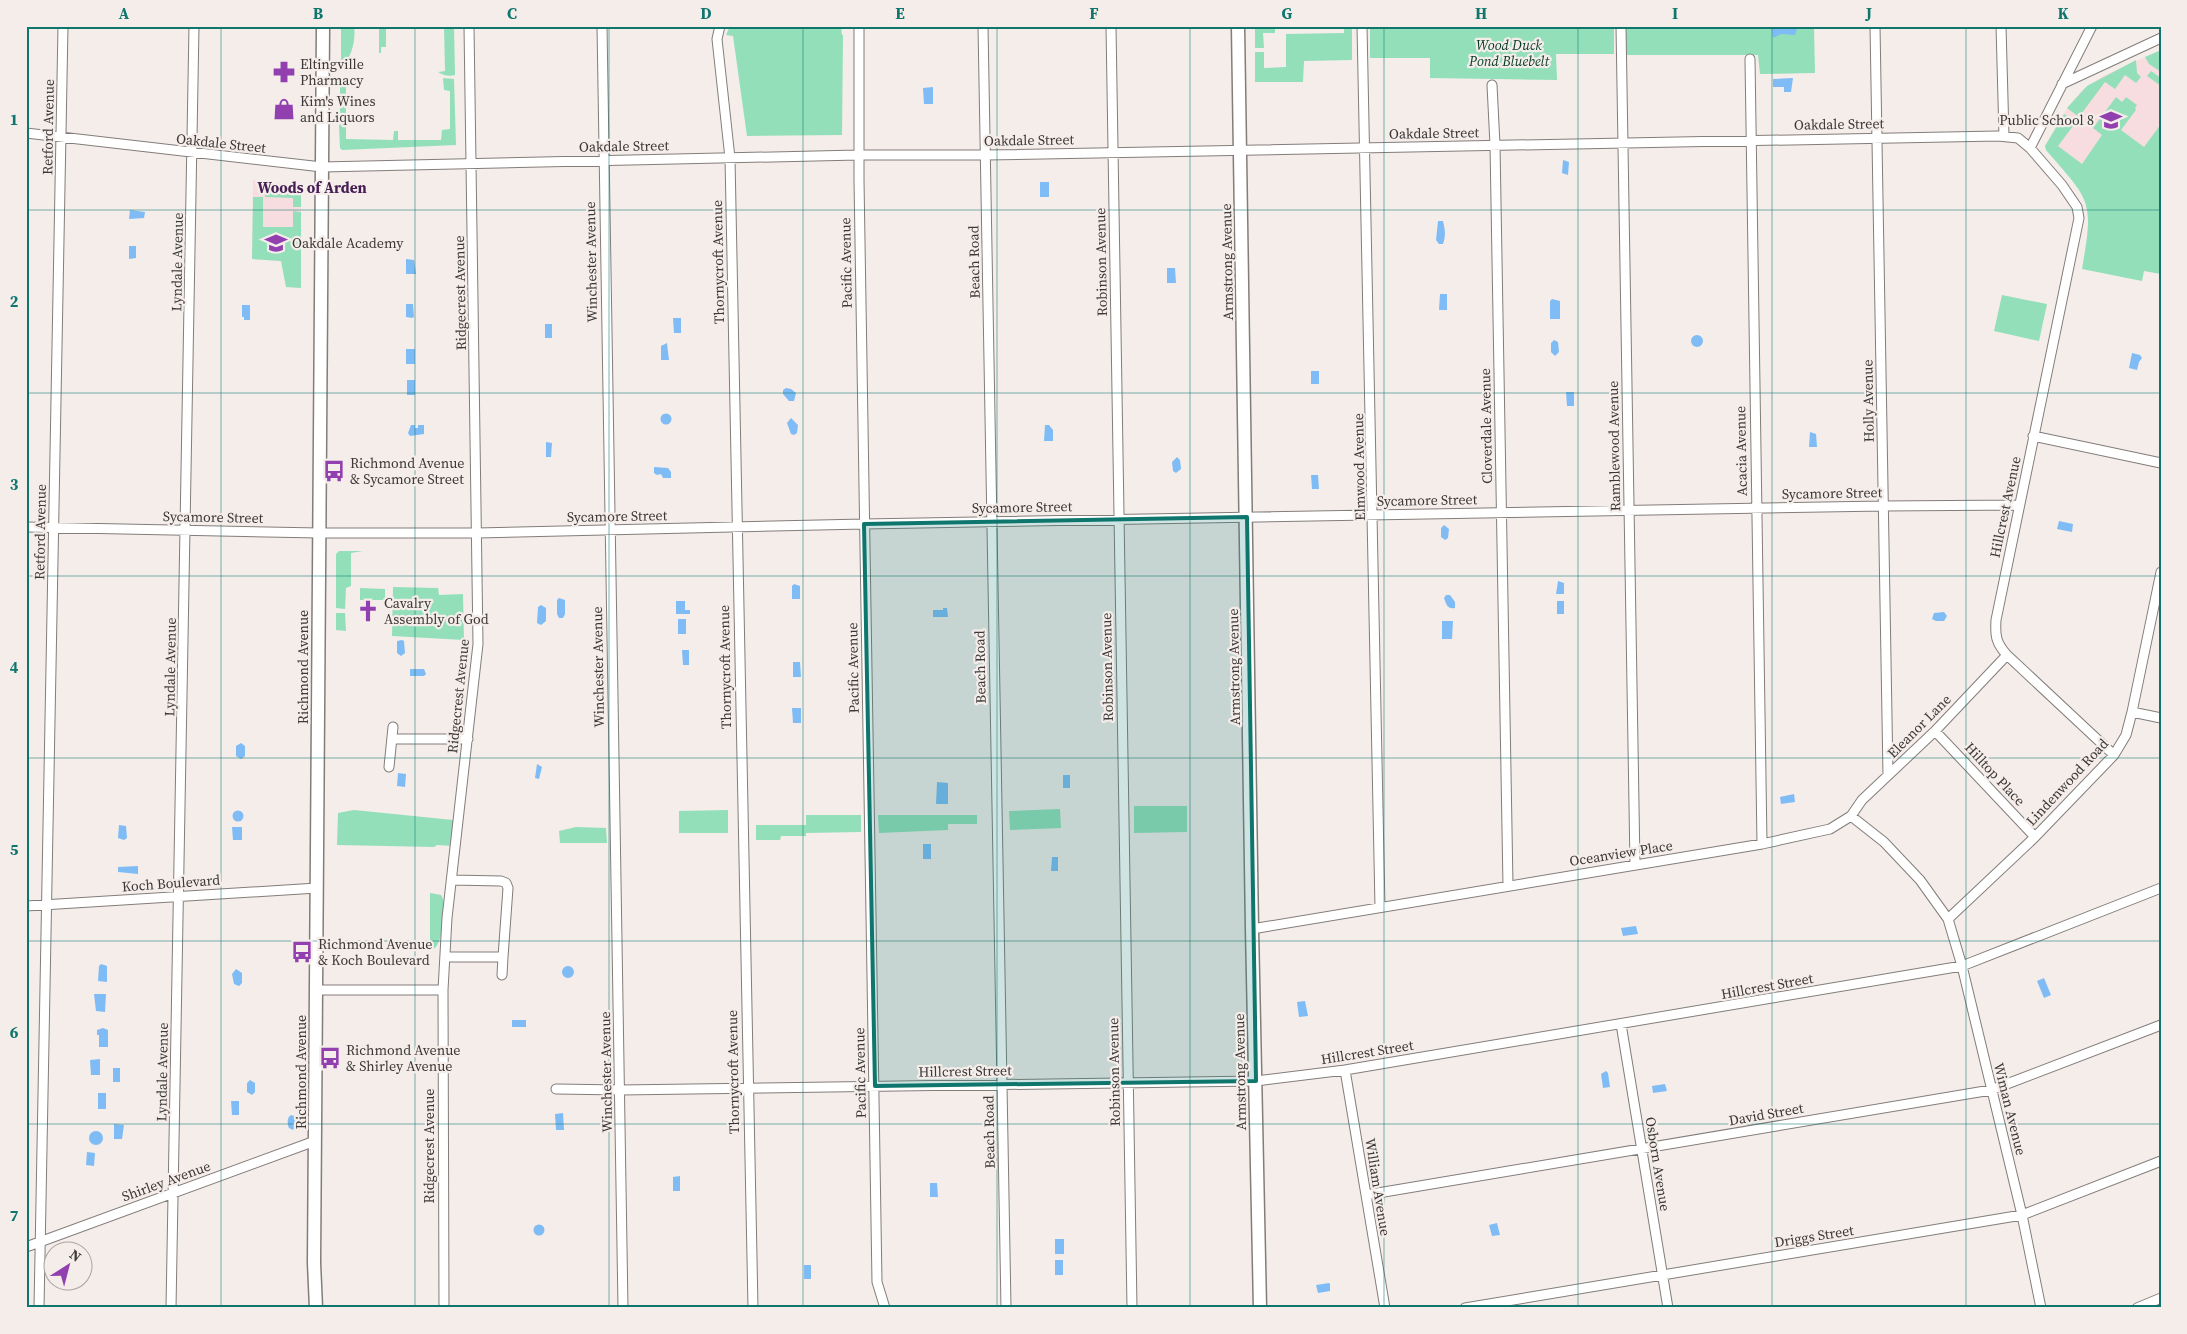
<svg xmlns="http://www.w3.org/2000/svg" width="2187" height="1334" font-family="'Source Serif 4',serif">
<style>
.education{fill:#f8dde0}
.green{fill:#93dfba}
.water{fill:#7fbcf5}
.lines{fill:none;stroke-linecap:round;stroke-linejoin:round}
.street-casing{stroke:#837d7a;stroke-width:11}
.secondary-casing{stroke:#837d7a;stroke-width:15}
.street{stroke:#fff;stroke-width:9}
.secondary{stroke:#fff;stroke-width:12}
.marked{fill:#0f766e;fill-opacity:0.2;stroke:#0f766e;stroke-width:4;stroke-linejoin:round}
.grid{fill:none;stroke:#0f766e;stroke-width:1;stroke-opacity:0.55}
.labels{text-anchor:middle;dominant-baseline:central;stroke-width:4.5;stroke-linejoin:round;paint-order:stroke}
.park-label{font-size:14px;font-style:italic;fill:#063a27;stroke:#f4edea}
.poi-label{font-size:14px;fill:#3b3837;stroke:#f4edea;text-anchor:start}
.street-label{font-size:14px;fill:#3b3837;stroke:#f4edea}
.neighbourhood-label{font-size:15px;font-weight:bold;fill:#451d53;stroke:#f4edea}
.neatline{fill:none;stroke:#0f766e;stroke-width:2}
.grid-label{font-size:16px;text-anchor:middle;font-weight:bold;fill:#0f766e}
</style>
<rect width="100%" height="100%" fill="#f4edea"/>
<!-- education -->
<path class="education" d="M2161 50V185L2079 186 2045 146 2067 108 2082 90 2103 76Z
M253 180 301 187V288L286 287 281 261 252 259Z"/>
<!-- green -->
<path class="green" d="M341 26H354C356 38 352 60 341 66Z
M379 26H386V47H381V53H379Z
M444 26H454L455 75C448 77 443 75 438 72L445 71Z
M730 26H841L842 35H843L842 135 747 136 733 36 726 35Z
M1255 26H1275V33H1263L1264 48H1255Z
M1344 26H1352V60L1304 61 1303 82H1255V52H1264V68L1286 67V34L1344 33Z
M1370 26H1614V54H1556L1557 80 1430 78V58H1370Z
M1626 26H1814L1815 73 1760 74 1758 55H1625Z
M2161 50V72L2149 64 2145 57Z
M2136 60 2137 73 2141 77 2136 83 2125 75 2115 89 2105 82 2079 117 2067 108 2087 86Z
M2151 71 2161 78V86L2147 76Z
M443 78 454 79 456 145 342 150 340 148 339 125 343 124V114L340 113V82H346V139L393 140 394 131H398V140H441L442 130 450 129V91L444 90Z
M2116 97 2122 102 2126 97 2137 105 2135 108 2136 110 2121 130 2144 147 2161 124V274L2144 271 2142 281 2082 269C2094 200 2091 202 2046 150L2045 146 2064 114 2076 122 2058 146 2082 164 2102 135 2093 128Z
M266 182 301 187V207H293V198L265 197Z
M253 197H263V227H293V211L301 212V288L286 287 281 261 252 259Z
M2002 295 2047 304 2039 341 1994 331Z
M339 551H363L351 553V586L346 588 345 609 336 608V554Z
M393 587 438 588 439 595 463 594 464 640 392 636Z
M360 588 385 589V600H360Z
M336 613H345L346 631 336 630Z
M1134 806H1187V832L1134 833Z
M1060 809 1061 828 1010 830 1009 811Z
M354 810 453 820 455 822 453 846 437 845 434 847 337 845 338 813Z
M728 810V833H679V811Z
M806 815H861V832L806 833V836H781L780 840H756V825H806Z
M878 815H977V824H948V830L879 833Z
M576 827 606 828 607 843H560L559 831Z
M430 893 441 895C448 904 443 940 435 948L430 949Z"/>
<!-- water -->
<path class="water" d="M1771 26H1798L1795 35 1781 34 1773 38Z
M1793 78 1791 92H1784V87H1773V79Z
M933 87V104H924L923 88Z
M1563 160 1569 162 1568 175 1562 173Z
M1040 182H1049V197H1040Z
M130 210 145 212 144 218 129 219Z
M1438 221H1443C1445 229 1446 236 1443 244H1439L1436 240Z
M129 246H136V258L129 259Z
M406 259 414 260 416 274H406Z
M1167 268H1175L1176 283H1167Z
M1440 294H1447V310H1439Z
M1552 299 1560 301V319H1550V301Z
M406 304H413L414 317 412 318 406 317Z
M242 305H250V320H244V317H242Z
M673 318H681V333H674Z
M545 324H552V338H545Z
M1691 341a6 6 0 1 1 12 0a6 6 0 1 1-12 0Z
M1554 340 1558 342 1559 352 1555 356 1551 352V343Z
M667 343 669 360H661V346Z
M406 349H415V364H406Z
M2132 353 2140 355 2142 358 2139 362 2137 370 2129 368Z
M1311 371H1319V384H1311Z
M407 380H415V395H407Z
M786 388 791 389 796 393 794 401H789L783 394V390Z
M1574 392V406H1567L1566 392Z
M660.5 419a5.5 5.5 0 1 1 11 0a5.5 5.5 0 1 1-11 0Z
M791 418 798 425 797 433 794 435 791 434 787 423Z
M411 425H415V428H418V425H424V434L410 436 408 433Z
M1045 425H1049L1053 430V441H1044Z
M1810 432 1816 434 1817 447H1809Z
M546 442 552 443 551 457H546Z
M1177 457 1180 460 1181 469 1176 473 1173 471 1172 462Z
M654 467 668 468 671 472V478H663L661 474 657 475 654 473Z
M1311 475H1318L1319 489H1312Z
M2059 521 2073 524 2072 532 2057 529Z
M1444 525 1449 529 1448 538 1445 540 1441 537V528Z
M1558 581 1564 583V594H1556Z
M794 584 800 586V599H792V586Z
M1446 595H1450L1455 602V608C1447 610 1446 603 1444 598Z
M559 598 565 600V614L563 618H559L557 614V600Z
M676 601H685V610H690V614H676Z
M1557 601H1564V614H1557Z
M541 605 546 608V621L541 625 537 623 538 607Z
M943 608H947L948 617H933V610H943Z
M1944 612 1947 616 1944 621H1936L1932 619 1934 613Z
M678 619H686V634H678Z
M1442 621H1453L1452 639H1442Z
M402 640 404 641 405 653 401 656 397 653V641Z
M682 650H689V665H683Z
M793 662H800L801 677H793Z
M410 669H424L426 674 424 676H410Z
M792 708H801V723H793Z
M241 743 245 746V756L241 759 236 756V746Z
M537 764 542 767 539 779 535 778Z
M398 773 406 774 405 787 397 786Z
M1063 775H1070V788H1063Z
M937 782 948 783V804H936Z
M1794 794 1795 802 1781 804 1780 797Z
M232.5 816a5.5 5.5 0 1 1 11 0a5.5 5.5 0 1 1-11 0Z
M119 825 126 826 127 838 124 840 118 838Z
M232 827H242V840H233Z
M923 844H931V859H923Z
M1052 857H1058V871H1051Z
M138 866V874L118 872V867Z
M1636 926 1638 934 1623 936 1621 928Z
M101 964 107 966V982L98 981 99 966Z
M562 972a6 6 0 1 1 12 0a6 6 0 1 1-12 0Z
M236 969 242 973V983L239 986 234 984 232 974Z
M2044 978 2051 995 2044 998 2037 981Z
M94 994H106L105 1012 96 1011Z
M1305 1001 1308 1016 1299 1017 1297 1002Z
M512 1020H526V1027H512Z
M103 1028 108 1030V1047H99V1035H97V1030Z
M100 1059V1075H91L90 1060Z
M113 1068H120V1082H113Z
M1606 1071 1608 1073 1610 1087 1603 1088 1601 1074Z
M250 1080 255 1083V1092L252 1095 247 1092V1083Z
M1665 1084 1667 1091 1653 1093 1652 1086Z
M98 1093H106V1109H98Z
M231 1101H239V1115H232Z
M563 1113 564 1130H556L555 1114Z
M291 1115 296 1117V1126L293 1130 289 1128C287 1124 287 1117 291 1115Z
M114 1124 124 1125 122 1139H114Z
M89 1138a7 7 0 1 1 14 0a7 7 0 1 1-14 0Z
M87 1152 95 1153 94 1166 86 1165Z
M680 1176V1191H673V1177Z
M930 1183H937L938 1197H930Z
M1497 1223 1500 1235 1492 1236 1489 1225Z
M533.5 1230a5.5 5.5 0 1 1 11 0a5.5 5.5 0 1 1-11 0Z
M1055 1239H1064V1254H1055Z
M1055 1260H1063V1275H1055Z
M804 1265H811V1279H804Z
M1329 1283 1330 1284V1291L1318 1293 1316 1285Z"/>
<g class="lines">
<!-- street casing -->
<g class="street-casing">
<path id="street" d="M602 26 623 1308
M720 26 717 39 730 158 753 1308
M859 26V180L877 1282 885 1308
M983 26 1006 1308
M1111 26 1132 1308
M1362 26 1380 907
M1621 26 1635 865
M1875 26 1888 775
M2001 26 2004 136
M1750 59 1762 844
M2062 84 2161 38
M1492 85 1495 145 1508 886
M26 133 322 167 858 155H986L1998 136 2018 138 2030 148 2062 185 2077 207 2079 218 1996 620C1995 636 1996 643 2007 655L2114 755
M2030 148 2092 26
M2033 436 2161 463
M26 527 319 533H477L864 524 1883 506 2019 505
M2132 712 2161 718
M1935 731 2035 837
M392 739H468
M389 767 393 727
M1851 816 1862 800 1935 731 2007 655
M26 906 317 888
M1948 919 2035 837 2114 755 2126 735 2132 712 2161 572
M1252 929 1762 844 1830 829 1851 816 1884 842 1920 880 1948 919 1962 966 2022 1215 2041 1308
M445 957H503L508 888 506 883 501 881 452 880
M502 975 503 957
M317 990H443
M1621 1024 1668 1308
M1345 1070 1385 1308
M556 1089 620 1090 1256 1081 1345 1070 1962 966 2161 888
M1366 1195 1991 1090 2161 1025
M26 1247 315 1141
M39 1308 63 26
M171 1308 194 26
M444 1308 443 990 447 918 478 644 469 26
M1465 1308 2022 1215 2161 1161
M2137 1308 2161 1298"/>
</g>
<!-- secondary casing -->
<g class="secondary-casing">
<path id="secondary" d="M1238 26 1252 929 1260 1308
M316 1308 314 1263 323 26"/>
</g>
<!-- street -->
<use href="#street" class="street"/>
<!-- secondary -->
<use href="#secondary" class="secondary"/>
</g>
<!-- marked area -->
<path class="marked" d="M1247 517 1256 1081 875 1086 864 524Z"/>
<!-- grid -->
<path class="grid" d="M221 26V1308M415 26V1308M609 26V1308M803 26V1308M997 26V1308M1190 26V1308M1384 26V1308M1578 26V1308M1772 26V1308M1966 26V1308M26 210H2161M26 393H2161M26 576H2161M26 758H2161M26 941H2161M26 1124H2161"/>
<!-- icons -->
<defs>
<g id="pharmacy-bare" transform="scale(1.725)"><path d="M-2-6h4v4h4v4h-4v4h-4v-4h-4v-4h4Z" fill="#9240af" stroke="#f4edea" stroke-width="2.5" paint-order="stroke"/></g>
<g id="shop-bare" transform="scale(1.725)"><path d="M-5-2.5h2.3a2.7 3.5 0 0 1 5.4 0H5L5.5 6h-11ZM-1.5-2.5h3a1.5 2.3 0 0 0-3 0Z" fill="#9240af" stroke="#f4edea" stroke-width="2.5" paint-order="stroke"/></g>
<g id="school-bare" transform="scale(1.725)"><path d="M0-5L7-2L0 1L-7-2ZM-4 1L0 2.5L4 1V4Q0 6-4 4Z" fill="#9240af" stroke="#f4edea" stroke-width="2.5" paint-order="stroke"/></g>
<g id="bus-bare" transform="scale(1.725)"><path d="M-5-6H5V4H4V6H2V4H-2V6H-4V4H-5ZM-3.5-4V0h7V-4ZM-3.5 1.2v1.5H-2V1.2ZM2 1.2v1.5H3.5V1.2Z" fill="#9240af" stroke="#f4edea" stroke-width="2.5" paint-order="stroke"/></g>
<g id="church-bare" transform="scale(1.725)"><path d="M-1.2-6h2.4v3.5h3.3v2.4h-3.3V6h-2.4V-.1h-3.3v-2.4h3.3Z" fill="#9240af" stroke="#f4edea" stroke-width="2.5" paint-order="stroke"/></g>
</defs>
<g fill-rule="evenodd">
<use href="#pharmacy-bare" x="284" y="72"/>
<use href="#shop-bare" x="284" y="109"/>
<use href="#school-bare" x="2111" y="120"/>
<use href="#school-bare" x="276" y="243"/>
<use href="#bus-bare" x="334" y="471"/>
<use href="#church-bare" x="368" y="611"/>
<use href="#bus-bare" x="302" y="952"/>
<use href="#bus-bare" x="330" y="1058"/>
</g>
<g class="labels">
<!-- park labels -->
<g class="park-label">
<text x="1509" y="45">Wood Duck<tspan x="1509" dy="16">Pond Bluebelt</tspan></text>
</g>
<!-- poi labels -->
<g class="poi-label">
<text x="300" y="64">Eltingville<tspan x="300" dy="16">Pharmacy</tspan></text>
<text x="300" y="101">Kim's Wines<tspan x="300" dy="16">and Liquors</tspan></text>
<text x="2094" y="120" text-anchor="end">Public School 8</text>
<text x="292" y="243">Oakdale Academy</text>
<text x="350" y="463">Richmond Avenue<tspan x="350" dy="16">&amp; Sycamore Street</tspan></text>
<text x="384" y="603">Cavalry<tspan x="384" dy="16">Assembly of God</tspan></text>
<text x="318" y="944">Richmond Avenue<tspan x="318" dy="16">&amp; Koch Boulevard</tspan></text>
<text x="346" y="1050">Richmond Avenue<tspan x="346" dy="16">&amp; Shirley Avenue</tspan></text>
</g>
<!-- street labels -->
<g class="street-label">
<text transform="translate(1839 124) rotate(-1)">Oakdale Street</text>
<text transform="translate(48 127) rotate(-89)">Retford Avenue</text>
<text transform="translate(1434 133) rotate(-1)">Oakdale Street</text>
<text transform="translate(1029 140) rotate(-1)">Oakdale Street</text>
<text transform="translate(221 143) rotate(6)">Oakdale Street</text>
<text transform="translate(624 146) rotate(-1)">Oakdale Street</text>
<text transform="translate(177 262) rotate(-89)">Lyndale Avenue</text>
<text transform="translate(591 262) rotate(-91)">Winchester Avenue</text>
<text transform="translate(718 262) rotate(-91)">Thornycroft Avenue</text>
<text transform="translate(974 262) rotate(-91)">Beach Road</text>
<text transform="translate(1101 262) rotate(-91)">Robinson Avenue</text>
<text transform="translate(1227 262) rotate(-91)">Armstrong Avenue</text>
<text transform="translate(846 263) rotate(-91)">Pacific Avenue</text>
<text transform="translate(460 293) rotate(-91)">Ridgecrest Avenue</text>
<text transform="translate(1868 401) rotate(-91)">Holly Avenue</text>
<text transform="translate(1486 426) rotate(-91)">Cloverdale Avenue</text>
<text transform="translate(1614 446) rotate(-91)">Ramblewood Avenue</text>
<text transform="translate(1741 451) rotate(-91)">Acacia Avenue</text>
<text transform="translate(1359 467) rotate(-91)">Elmwood Avenue</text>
<text transform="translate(1832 493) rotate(-1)">Sycamore Street</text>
<text transform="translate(1427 500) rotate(-1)">Sycamore Street</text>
<text transform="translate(1022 507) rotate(-1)">Sycamore Street</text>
<text transform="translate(2005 507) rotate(-78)">Hillcrest Avenue</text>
<text transform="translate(617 516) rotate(-1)">Sycamore Street</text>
<text transform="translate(213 517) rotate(1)">Sycamore Street</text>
<text transform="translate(40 532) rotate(-89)">Retford Avenue</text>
<text transform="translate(170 667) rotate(-89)">Lyndale Avenue</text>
<text transform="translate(303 667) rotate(-90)">Richmond Avenue</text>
<text transform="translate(598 667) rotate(-91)">Winchester Avenue</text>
<text transform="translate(725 667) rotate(-91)">Thornycroft Avenue</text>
<text transform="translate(980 667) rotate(-91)">Beach Road</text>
<text transform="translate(1107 667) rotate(-91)">Robinson Avenue</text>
<text transform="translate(1234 667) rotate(-91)">Armstrong Avenue</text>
<text transform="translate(853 668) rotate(-91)">Pacific Avenue</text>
<text transform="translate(458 696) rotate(-84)">Ridgecrest Avenue</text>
<text transform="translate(1919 726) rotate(-45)">Eleanor Lane</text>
<text transform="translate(1995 774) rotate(47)">Hilltop Place</text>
<text transform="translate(2067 782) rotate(-47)">Lindenwood Road</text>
<text transform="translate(1621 853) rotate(-9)">Oceanview Place</text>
<text transform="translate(171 883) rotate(-4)">Koch Boulevard</text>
<text transform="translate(1767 986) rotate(-10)">Hillcrest Street</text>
<text transform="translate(1367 1052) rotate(-9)">Hillcrest Street</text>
<text transform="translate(965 1071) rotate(-1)">Hillcrest Street</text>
<text transform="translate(162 1072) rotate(-89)">Lyndale Avenue</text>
<text transform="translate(301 1072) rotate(-90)">Richmond Avenue</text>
<text transform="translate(606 1072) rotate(-91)">Winchester Avenue</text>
<text transform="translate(733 1072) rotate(-91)">Thornycroft Avenue</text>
<text transform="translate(1114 1072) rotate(-91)">Robinson Avenue</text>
<text transform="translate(1240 1072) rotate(-91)">Armstrong Avenue</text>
<text transform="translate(860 1073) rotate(-91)">Pacific Avenue</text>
<text transform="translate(2010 1109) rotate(76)">Wiman Avenue</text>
<text transform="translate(1766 1114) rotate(-10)">David Street</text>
<text transform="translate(989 1132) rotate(-91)">Beach Road</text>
<text transform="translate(429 1146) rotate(-90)">Ridgecrest Avenue</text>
<text transform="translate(1658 1164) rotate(81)">Osborn Avenue</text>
<text transform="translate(166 1181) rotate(-20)">Shirley Avenue</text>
<text transform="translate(1378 1187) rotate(81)">William Avenue</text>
<text transform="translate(1814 1236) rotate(-9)">Driggs Street</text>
</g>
<!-- neighbourhood labels -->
<g class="neighbourhood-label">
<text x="312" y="187">Woods of Arden</text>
</g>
</g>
<!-- border -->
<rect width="2187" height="1334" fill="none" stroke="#f4edea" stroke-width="55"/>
<!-- north arrow -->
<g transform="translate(68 1266) rotate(36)"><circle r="24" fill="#f4edea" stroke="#aaa5a2"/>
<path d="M0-4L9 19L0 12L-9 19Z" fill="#9240af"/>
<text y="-8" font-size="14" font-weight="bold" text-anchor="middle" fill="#3b3837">N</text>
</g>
<rect x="28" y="28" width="2132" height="1278" class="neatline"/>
<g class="grid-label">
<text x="124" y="19">A</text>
<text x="318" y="19">B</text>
<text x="512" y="19">C</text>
<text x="706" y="19">D</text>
<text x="900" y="19">E</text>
<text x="1094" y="19">F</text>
<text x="1287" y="19">G</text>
<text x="1481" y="19">H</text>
<text x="1675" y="19">I</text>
<text x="1869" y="19">J</text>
<text x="2063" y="19">K</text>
<text x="14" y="125">1</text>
<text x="14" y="307">2</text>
<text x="14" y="490">3</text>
<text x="14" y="673">4</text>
<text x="14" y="855">5</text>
<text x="14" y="1038">6</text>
<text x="14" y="1221">7</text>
</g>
</svg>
